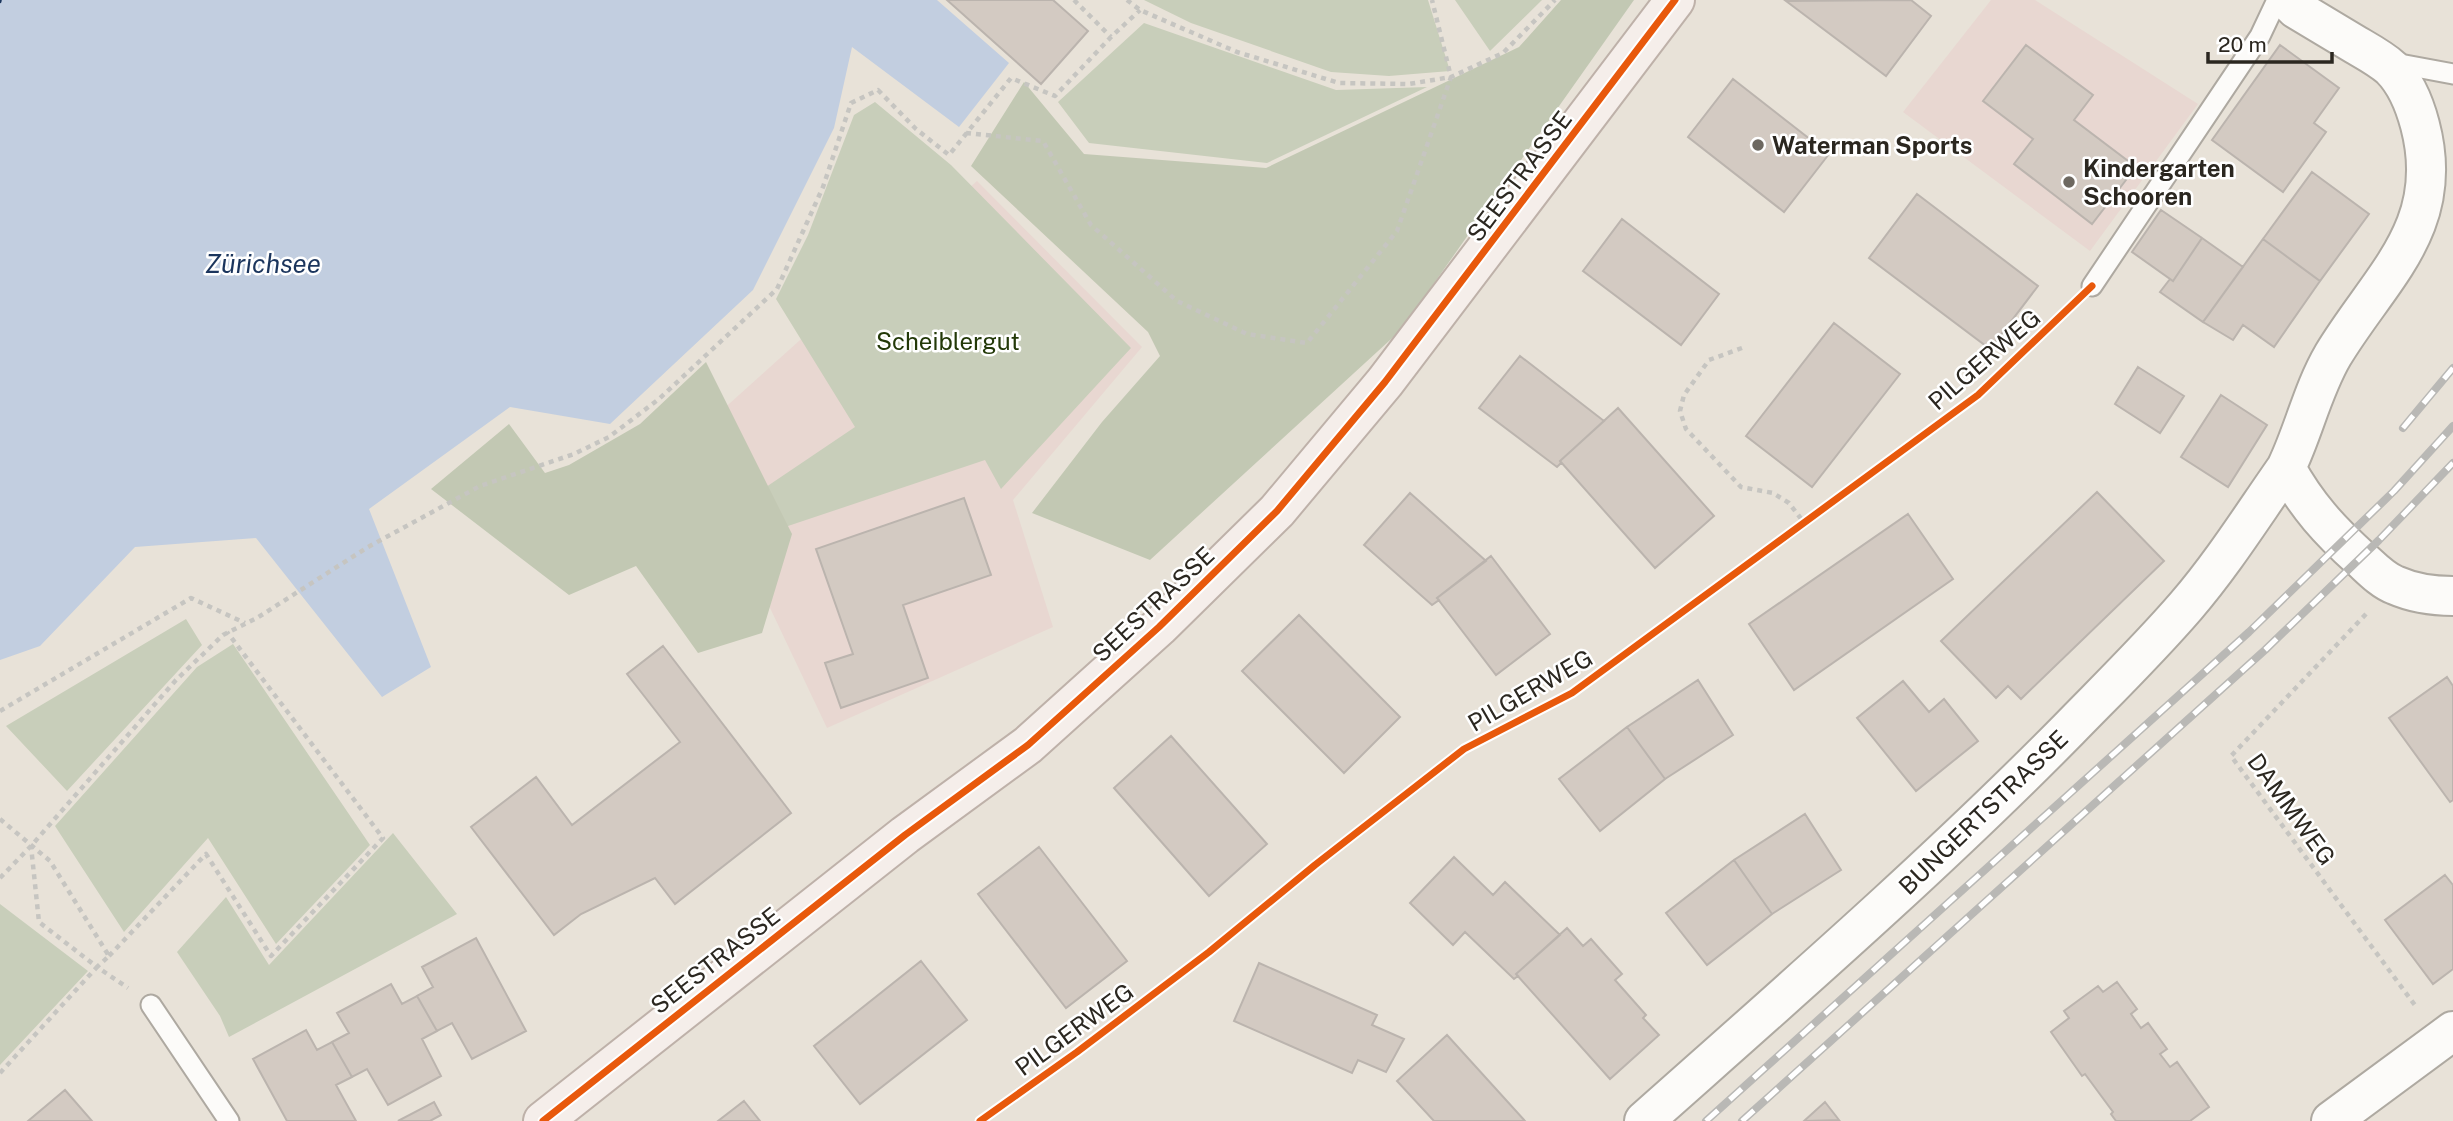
<svg xmlns="http://www.w3.org/2000/svg" width="2453" height="1121" font-family="'Public Sans',sans-serif">
<style>
.education{fill:#e8d7d1}
.green{fill:#c8ceba}
.forest{fill:#c2c8b3}
.water{fill:#c2cee0}
.lines{fill:none;stroke-linecap:round;stroke-linejoin:round}
.ferry{stroke:#1b355d;stroke-width:2;stroke-dasharray:9 7;stroke-linecap:butt}
.building{fill:#d3cac2;stroke:#bbb4ae;stroke-width:2}
.lane-casing{stroke:#aea9a1;stroke-width:23}
.street-casing{stroke:#aea9a1;stroke-width:42}
.primary-casing{stroke:#beb1a9;stroke-width:42}
.path{stroke:#c6c5c1;stroke-width:4.5;stroke-dasharray:5 5;stroke-linecap:butt}
.lane{stroke:#fcfbf9;stroke-width:19}
.street{stroke:#fcfbf9;stroke-width:38}
.primary{stroke:#f5eeea;stroke-width:38}
.rail-casing{stroke:#b9b8b5;stroke-width:8}
.rail{stroke:#fff;stroke-width:5;stroke-dasharray:16;stroke-linecap:butt}
.cycleway-casing{stroke:#fff;stroke-width:11}
.cycleway{stroke:#e8590c;stroke-width:7}
.poi-dot{fill:#6d6860;stroke:#fff;stroke-width:2.5}
.labels{text-anchor:middle;dominant-baseline:central;stroke-width:5;stroke-linejoin:round;paint-order:stroke}
.poi-label{font-size:24px;font-weight:bold;fill:#2b2720;stroke:#fff;text-anchor:start}
.street-label{font-size:24px;fill:#2b2720;stroke:#fff}
.park-label{font-size:24px;fill:#233908;stroke:#fff}
.water-label{font-size:26px;font-style:italic;fill:#1b355d;stroke:#fff}
</style>
<rect width="100%" height="100%" fill="#e8e2d8"/>
<!-- education -->
<path class="education" d="M1991 0H2035L2198 104 2090 251 1903 112Z
M977 181 1142 347 1013 500 1053 627 827 728 690 439Z"/>
<!-- green -->
<path class="green" d="M1144 0H1428L1450 71 1389 76 1331 72 1191 23Z
M1455 0H1542L1490 51Z
M1144 23 1336 90 1427 87 1267 163 1089 143 1058 102Z
M875 102 951 165 1131 348 1001 489 985 460 785 527 760 491 855 427 776 299 808 235 854 115Z
M186 619 202 645 67 791 6 726Z
M233 644 370 845 276 944 208 838 124 932 55 826 197 667Z
M393 833 457 914 229 1037 220 1016 177 952 226 897 269 965Z
M0 904 88 971 0 1065Z"/>
<!-- forest -->
<path class="forest" d="M1561 0H1634L1401 330 1150 560 1032 513 1102 422 1160 356 1148 332 971 166 1024 82 1084 154 1266 168 1519 47Z
M706 362 792 534 762 633 698 653 636 566 569 595 431 489 509 424 545 473 569 465 640 424Z"/>
<!-- water -->
<path class="water" d="M0 0H937L1009 63 959 127 852 47 834 128 753 290 610 424 510 407 369 509 431 667 382 697 256 538 135 547 40 646 0 660Z"/>
<g class="lines">
<!-- ferry -->
<path class="ferry" d="M0 3 1 0"/>
</g>
<!-- building -->
<path class="building" d="M947 0H1053L1088 31 1041 84Z
M1911 0 1931 16 1886 76 1786 1Z
M2026 45 2093 95 2074 120 2136 167 2092 224 2014 164 2033 139 1983 101Z
M2280 45 2339 88 2314 123 2326 132 2283 192 2212 140Z
M1733 79 1829 154 1784 212 1688 137Z
M2312 172 2369 214 2320 281 2263 239Z
M1917 194 2038 286 1990 349 1869 258Z
M2161 210 2202 238 2173 281 2132 252Z
M1622 219 1719 294 1681 345 1583 271Z
M2202 238 2243 267 2203 322 2160 292 2170 279 2173 281Z
M2263 239 2320 281 2274 347 2243 325 2233 340 2203 322Z
M1834 323 1900 374 1812 487 1746 436Z
M1520 356 1604 421 1560 461 1561 463 1557 467 1479 408Z
M2138 367 2184 396 2160 433 2115 404Z
M2221 395 2267 425 2228 487 2181 457Z
M1618 408 1714 516 1655 568 1560 461Z
M2097 492 2164 561 2021 699 2008 686 1996 698 1941 641Z
M1410 493 1486 561 1437 598 1439 600 1432 605 1364 545Z
M964 498 991 575 903 605 928 678 841 708 825 663 853 654 816 549Z
M1908 514 1953 579 1794 690 1749 624Z
M1491 556 1550 634 1496 675 1437 598Z
M1299 615 1400 717 1344 773 1242 671Z
M663 646 791 813 675 904 655 878 581 914 554 935 471 827 536 777 572 825 680 742 627 674Z
M2447 677 2453 686V800L2450 802 2389 718Z
M1698 680 1733 735 1665 779 1627 727Z
M1903 681 1929 712 1944 699 1978 741 1916 791 1857 718Z
M1627 727 1665 779 1600 831 1559 779Z
M1171 736 1267 844 1209 896 1114 788Z
M1805 814 1841 870 1772 914 1734 860Z
M1039 847 1127 961 1066 1008 978 894Z
M1454 857 1493 895 1505 882 1560 935 1516 974 1518 976 1514 979 1465 932 1453 945 1410 903Z
M1734 860 1772 914 1707 965 1666 913Z
M2445 875 2453 885V969L2433 984 2385 920Z
M1567 928 1583 946 1591 939 1622 974 1615 980 1646 1015 1643 1018 1659 1035 1610 1079 1516 974Z
M476 938 526 1031 472 1059 452 1023 437 1031 417 996 433 987 422 967Z
M921 961 967 1020 860 1104 814 1046Z
M1259 963 1377 1015 1372 1025 1404 1039 1386 1072 1358 1060 1352 1073 1234 1021Z
M2117 982 2137 1009 2131 1014 2141 1028 2148 1023 2167 1049 2160 1054 2170 1067 2177 1062 2209 1107 2190 1121H2116L2111 1114 2113 1112 2085 1074 2082 1076 2051 1032 2069 1018 2064 1011 2098 986 2103 992Z
M391 984 402 1004 417 996 437 1031 422 1039 441 1076 388 1105 367 1069 352 1077 332 1042 349 1033 337 1013Z
M306 1030 317 1050 332 1042 352 1077 336 1085 356 1121H287L253 1059Z
M1447 1035 1525 1121H1434L1397 1081Z
M65 1090 92 1121H28Z
M744 1101 760 1121H718Z
M434 1102 441 1115 430 1121H398Z
M1825 1102 1839 1120 1804 1121Z"/>
<g class="lines">
<!-- lane casing -->
<g class="lane-casing">
<path id="lane" d="M2389 62 2453 74
M2092 286 2260 36 2277 0
M151 1005 229 1121"/>
</g>
<!-- street casing -->
<g class="street-casing">
<path id="street" d="M2287 0 2296 9C2316 21 2336 33 2356 45 2368 52 2381 59 2391 68 2406 83 2415 106 2420 125 2447 227 2380 277 2333 355 2312 391 2304 431 2286 468 2307 506 2329 530 2361 559 2371 568 2382 580 2395 585 2413 593 2433 596 2453 596
M1644 1121C1788 993 1934 866 2069 729 2109 688 2149 649 2186 606 2223 563 2253 515 2286 468
M2331 1121 2453 1031"/>
</g>
<!-- primary casing -->
<g class="primary-casing">
<path id="primary" d="M543 1121 905 835 1028 745 1159 627 1277 511 1385 382 1675 0"/>
</g>
<!-- path -->
<path class="path" d="M1074 0 1111 37
M1127 0 1140 10 1237 52 1339 83 1409 84 1451 77 1503 53 1555 0
M966 133 1043 141 1091 225 1177 301 1247 334 1307 343 1397 231 1451 77 1432 0
M1742 348 1709 360 1684 395 1680 411 1686 429 1741 487 1773 493 1789 503 1805 524
M2366 614 2231 756 2417 1008
M0 711 191 598 245 623
M0 819 50 861 109 956 97 967 128 988
M0 878 31 846 176 680 223 635 257 618 368 547 480 486 574 454 609 437 659 399 777 289 823 187 851 103 878 90 916 129 949 155 1011 78 1055 96 1111 37 1140 10
M109 956 206 854 271 956 383 838 227 632
M0 1073 97 967 39 922 31 846
M980 1121 1077 1052 1209 952 1315 865 1464 749 1572 693 1978 395 2072 306"/>
<!-- lane -->
<use href="#lane" class="lane"/>
<!-- street -->
<use href="#street" class="street"/>
<!-- primary -->
<use href="#primary" class="primary"/>
<!-- rail casing -->
<g class="rail-casing">
<path id="rail" d="M2403 428 2453 368
M1706 1121 2249 632 2394 491 2453 426
M1742 1121 2265 650 2379 540 2453 463"/>
</g>
<!-- rail -->
<use href="#rail" class="rail"/>
<!-- cycleway casing -->
<g class="cycleway-casing">
<path id="cycleway" d="M543 1121 905 835 1028 745 1159 627 1277 511 1385 382 1675 0
M980 1121 1077 1052 1209 952 1315 865 1464 749 1572 693 1978 395 2092 286"/>
</g>
<!-- cycleway -->
<use href="#cycleway" class="cycleway"/>
</g>
<!-- markers -->
<g class="poi-dot">
<circle cx="1758" cy="145" r="7"/>
<circle cx="2069" cy="182" r="7"/>
</g>
<g class="labels">
<!-- poi labels -->
<g class="poi-label">
<text x="1772" y="145">Waterman Sports</text>
<text x="2083" y="168">Kindergarten<tspan x="2083" dy="28">Schooren</tspan></text>
</g>
<!-- street labels -->
<g class="street-label">
<text transform="translate(1519 176) rotate(-53)">SEESTRASSE</text>
<text transform="translate(1984 359) rotate(-41)">PILGERWEG</text>
<text transform="translate(1153 604) rotate(-43)">SEESTRASSE</text>
<text transform="translate(1530 690) rotate(-30)">PILGERWEG</text>
<text transform="translate(2292 809) rotate(54)">DAMMWEG</text>
<text transform="translate(1983 812) rotate(-44)">BUNGERTSTRASSE</text>
<text transform="translate(715 960) rotate(-38)">SEESTRASSE</text>
<text transform="translate(1074 1029) rotate(-36)">PILGERWEG</text>
</g>
<!-- park labels -->
<g class="park-label">
<text x="948" y="341">Scheiblergut</text>
</g>
<!-- water labels -->
<g class="water-label">
<text x="263" y="263">Zürichsee</text>
</g>
</g>
<!-- scale -->
<path d="M2208 52v10h124v-10" fill="none" stroke="#2b2720" stroke-width="3.5"/>
<text x="2218" y="52" font-size="21" fill="#2b2720" stroke="#ffffff" stroke-width="5" paint-order="stroke">20 m</text>
</svg>
